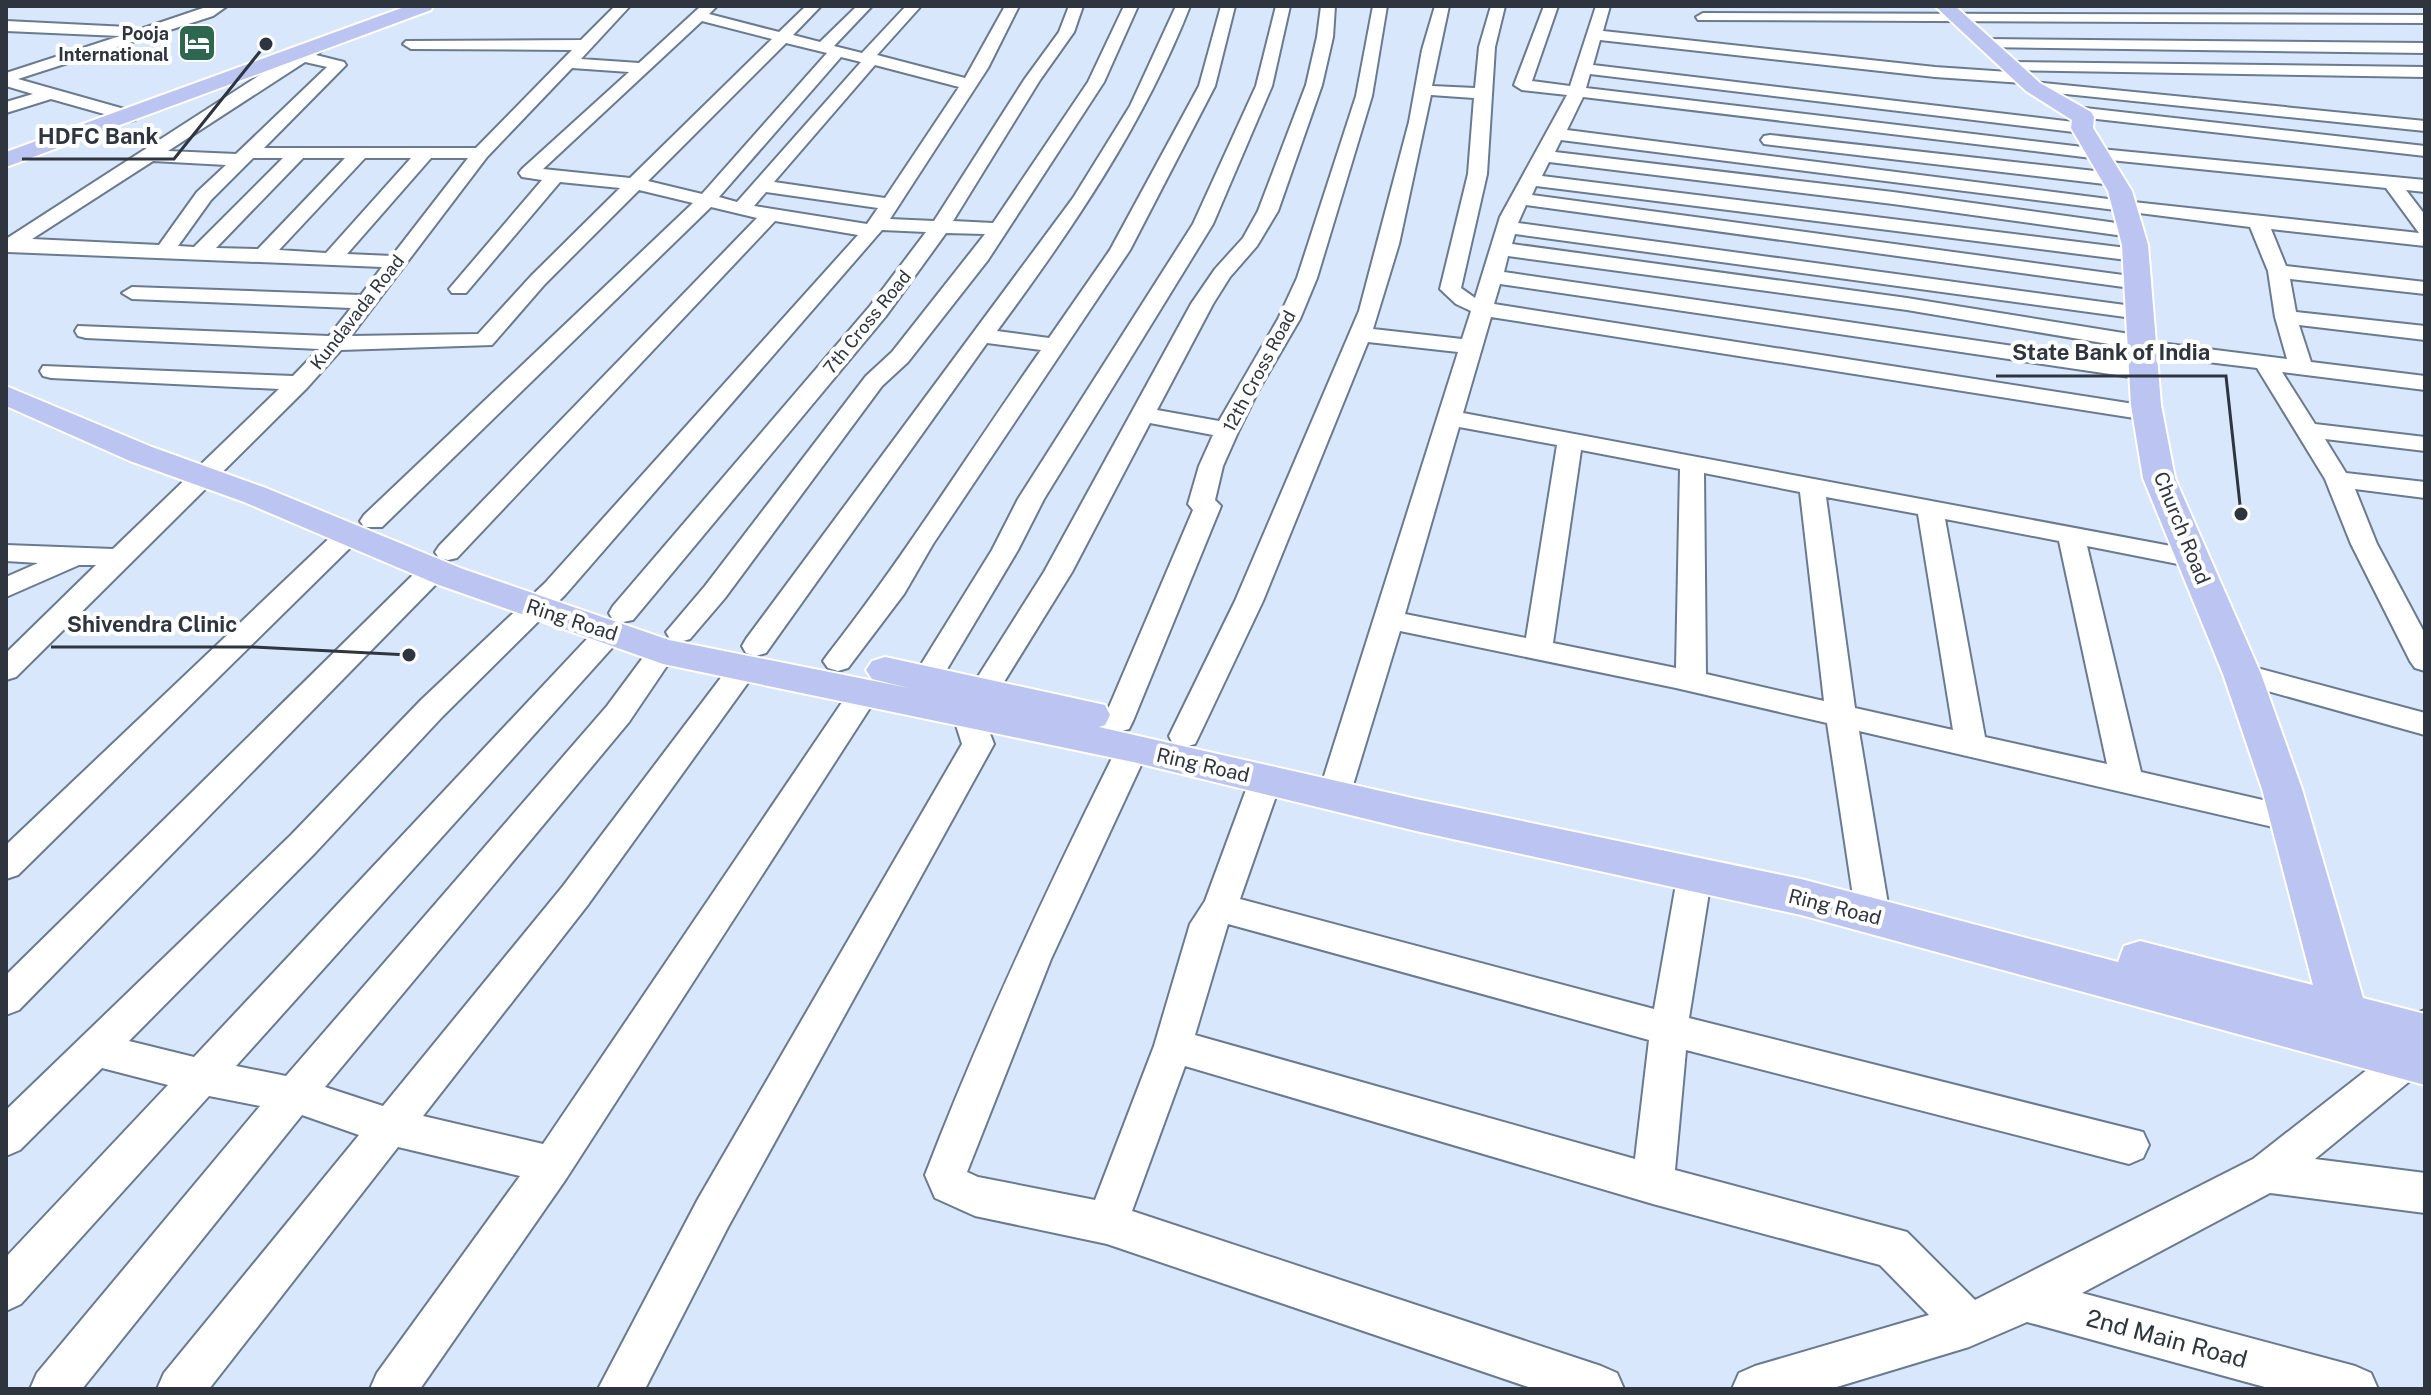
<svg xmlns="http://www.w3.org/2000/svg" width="2431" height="1395" font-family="'Public Sans',sans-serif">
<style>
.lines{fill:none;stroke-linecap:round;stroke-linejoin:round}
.minor-casing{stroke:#697a91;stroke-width:4}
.major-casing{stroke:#fff;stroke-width:4}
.minor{fill:#fff;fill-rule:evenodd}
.major{fill:#bcc5f1;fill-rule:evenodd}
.labels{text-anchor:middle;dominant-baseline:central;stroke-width:8;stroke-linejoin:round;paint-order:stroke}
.far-poi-label{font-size:18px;font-weight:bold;fill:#2e353f;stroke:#fff;text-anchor:end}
.far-street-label{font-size:18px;fill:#2e353f;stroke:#fff}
.street-label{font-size:20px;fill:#2e353f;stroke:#fff}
.near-street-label{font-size:24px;fill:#2e353f;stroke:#fff}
.leader{fill:none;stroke:#2e353f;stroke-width:3}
.callout-dot{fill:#2e353f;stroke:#fff;stroke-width:3}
.callout-label{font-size:22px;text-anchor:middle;font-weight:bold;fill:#2e353f;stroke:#fff;stroke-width:8;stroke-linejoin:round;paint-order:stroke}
</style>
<rect width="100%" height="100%" fill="#d8e7fb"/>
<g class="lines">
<!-- minor casing -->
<g class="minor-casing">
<path id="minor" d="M209 6H227L213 16 18 79 135 112 138 116 135 120 129 121 51 99 6 113V102L33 94 6 86V73L120 36 6 31V21L128 27 135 31Z
M615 6H630L581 59 639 63 701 6H717L709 14 779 32 806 6H821L793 35 820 42 857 6H872L834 46 862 53 906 6H921L877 55 965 78 1005 6H1019L988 68 890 219 934 221 1024 80 1059 32 1069 6H1083L1074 32 1040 80 953 221 993 223 1088 82 1124 6H1138L1104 82 988 260 908 362 882 386 725 598 690 639 680 642 670 639 666 632 705 586 866 376 892 352 985 234 946 233 886 316 633 620 623 622 613 620 609 613 613 606 870 306 926 232 882 230 565 595 443 716 315 853 129 1041 194 1057 600 625 610 622 620 625 624 632 620 639 236 1066 286 1076 607 706 653 644 663 641 673 644 677 651 629 722 325 1087 383 1106 563 886 735 659 745 656 755 659 760 666 755 673 587 906 423 1116 543 1144 855 683 866 680 877 683 881 690 877 697 566 1179 420 1389H370L377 1373 520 1176 398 1147 209 1389H157L164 1373 359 1135 302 1115 82 1389H30L37 1373 260 1106 209 1096 21 1304 6 1311V1257L168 1085 102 1068 20 1150 6 1156V1110L291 835 421 700 545 583 858 235 775 221 457 558 448 560 439 558 435 552 439 546 757 218 711 207 382 527H364L360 521 364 515 693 203 639 190 545 284 492 345 341 350 307 388 16 677 6 680V653L96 565H79L6 597V577L38 563 6 561V545L113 549 279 389 51 378 43 376 40 371 43 366 293 376 319 349 86 338 78 336 75 331 78 326 329 336 351 308 132 299 122 293 132 287 361 295 382 267 8 252 6 239 294 53 322 39 330 44 316 55 344 62 346 65 264 148H476L572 50 411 49 403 44 406 41 581 40ZM702 21 772 39 630 178 543 169ZM786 43 827 53 702 194 648 181ZM841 57 861 62 737 202 719 197ZM305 62 327 67 236 154 168 151ZM875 65 959 87 885 198 774 182ZM572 68 629 72 522 169 519 173 522 177 542 180 449 289 452 293H466L560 182 620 188 531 276 478 334 351 336 487 157ZM253 158H283L194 247 178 246 211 200ZM303 158H345L258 249 216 248ZM365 158H411L326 253 279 250ZM431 158H468L392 256 347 254ZM153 161 226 165 197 192 159 245 32 239ZM766 192 878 208 867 224 754 206Z
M1176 6H1190C1143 126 1073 228 997 331L1049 338 1110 250 1199 86 1221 6H1235L1215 86 1130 250 933 544 904 594 848 668 838 671 828 668 823 661 828 654C904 557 970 451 1041 350L987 343 766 653 756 656 746 653 742 646 746 639 1073 198 1130 106Z
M1276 6H1290L1272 86 1213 224 1044 499 1018 550 937 686 927 689 917 686 912 679 992 550 1018 499 1193 224 1256 86Z
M1321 6H1335L1333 37 1322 85 1278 211 1257 246 1230 277 1213 304 1157 410 1219 421 1278 319 1297 278 1356 96 1373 6H1387L1372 96 1317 278 1300 319 1258 391 1239 430 1223 466 1215 500 1221 506 1133 721 1129 729 1118 732 1107 729 1103 721 1193 510 1188 504 1199 466 1213 435 1150 423 1072 572 983 716 994 744 728 1227 645 1389H598L698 1199 962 744 953 716 1044 572 1191 304 1215 269 1243 238 1258 211 1306 85 1317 37Z
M1435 6H1449L1432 86 1475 88 1479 47 1491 6H1505L1495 47 1487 174 1461 288 1475 298 1500 217 1567 95 1522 90 1514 85 1544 6H1558L1532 81 1570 86 1596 6H1610L1603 31 1935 67 2023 73 2031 78 2023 83 1935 77 1600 40 1593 65 2082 123 2091 128 2082 133 1590 74 1586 88 2100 149 2425 180V192L2406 190 2425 215V246L2271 229 2286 266 2425 282V294L2290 279 2296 312 2425 326V340L2299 325 2311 362 2425 376V390L2282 372 2315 424 2425 437V451L2325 439 2346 473 2425 482V498L2355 489 2377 544 2425 634V671L2415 668 2410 661 2351 544 2325 479 2257 368 2142 354 2132 348 1907 310 1508 256 1504 272 2144 365 2152 367 2155 372 2152 377 2144 379 1500 284 1494 304 2147 406 2155 408 2159 413 2155 418 2147 420 1491 317 1463 413 2203 552 2206 558 2203 564 2193 567 2087 546 2141 772 2302 809 2306 818 2302 827 2290 831 1859 731 1890 916 1885 926 1873 930 1861 926 1856 916 1827 723 1676 688 1400 631 1350 795 1345 804 1334 807 1323 804 1318 795 1458 352 1368 342 1263 601 1199 736 1195 744 1184 747 1173 744 1169 736 1235 601 1359 311 1409 122 1422 50ZM1431 95 1474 98 1468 174 1440 289 1456 304 1471 311 1462 339 1373 329 1399 244ZM1583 97 2100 159 2386 188 2419 233 2124 201 1567 130ZM1561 140 2250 227 2268 271 2275 317 2287 359 2152 342 2142 336 1907 298 1512 244 1515 234 2140 319 2151 313 2140 307 1518 223 1526 205 2138 289 2148 283 2138 277 1532 195 1536 186 2135 261 2145 255 2135 249 1542 176 1549 162 1893 204 2131 237 2141 231 2131 225 1893 192 1555 152ZM1459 427 1557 445 1526 638 1405 614ZM1581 450 1680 469 1676 668 1553 643ZM1704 473 1800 492 1824 701 1706 674ZM1826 497 1918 514 1953 730 1855 708ZM1945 519 2059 541 2107 764 1985 737Z
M1703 13 2425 15V23L1698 20 1696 17Z
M1985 39 2425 43V53L1980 47V41Z
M2009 62 2425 67V77L2003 70 2001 67Z
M2033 82 2425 121V131L2027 90 2025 87 2027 84Z
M2076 107 2425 146V156L2070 116 2068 112 2070 108Z
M1770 135 2113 173 2122 179 2113 185 1764 144 1761 140 1764 136Z
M349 526 358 528 362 534 358 540 18 875 6 879V845L340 528Z
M434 561 444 564 448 570 444 576 19 1010 6 1015V975L424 564Z
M2242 664 2425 713V735L2232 681 2227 674 2232 667Z
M1133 737 1144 740 1149 748 1051 959 967 1172 978 1177 1095 1200 1154 1046 1190 924 1205 901 1250 779 1255 771 1266 767 1277 771 1282 779 1240 899 1654 1009 1676 884 1670 873 1675 863C1693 857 1703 863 1711 880L1689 1018 2143 1132 2149 1145 2143 1158 2129 1164 1686 1050 1675 1170 1907 1232 1975 1300 2253 1159 2391 1051 2392 1032 2398 1020 2425 1010 2422 1071 2315 1159 2425 1173V1213L2270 1193 2082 1293 2355 1366 2371 1373 2378 1389H2272L2027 1322 1969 1347 1830 1389H1732L1739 1373 1755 1366 1929 1315 1880 1265 1653 1204 1185 1066 1132 1211 1601 1366 1617 1373 1624 1389H1534L1107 1244 975 1216 935 1198 925 1175C981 1029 1047 888 1117 748L1122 740ZM1228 924 1649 1040 1635 1159 1195 1035Z"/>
</g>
<!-- major casing -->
<g class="major-casing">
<path id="major" d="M407 6H433L431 10 6 167V152Z
M1935 6H1955L2040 83 2091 112 2094 117 2093 128 2132 191 2148 245 2161 405 2175 478 2261 674 2302 789 2363 998 2425 1014V1085L1801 915 1416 831 1133 762 663 664 439 585 244 502 130 461 6 406V386L152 447 266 488 463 569 669 640 909 688 872 679 866 670 872 661 885 657 1105 705 1110 715 1105 725 1099 727 1416 799 1801 879 2118 962 2124 946 2140 941 2313 985 2262 789 2223 674 2143 478 2131 405 2122 245 2108 191 2071 128 2072 120 2026 91Z"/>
</g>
<!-- minor -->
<use href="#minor" class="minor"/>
<!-- major -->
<use href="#major" class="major"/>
</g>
<!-- icons -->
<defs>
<g id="hotel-square" transform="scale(2)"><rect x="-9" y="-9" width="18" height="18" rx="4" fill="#2e674f" stroke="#fff"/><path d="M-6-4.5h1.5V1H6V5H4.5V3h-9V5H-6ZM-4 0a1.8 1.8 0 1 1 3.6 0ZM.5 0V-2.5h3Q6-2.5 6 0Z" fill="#fff"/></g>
</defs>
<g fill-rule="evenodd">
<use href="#hotel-square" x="197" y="43"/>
</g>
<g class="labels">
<!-- far-poi labels -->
<g class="far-poi-label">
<text x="169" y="33">Pooja<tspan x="169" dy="21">International</tspan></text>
</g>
<!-- far-street labels -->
<g class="far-street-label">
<text transform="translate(357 312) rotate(-52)">Kundavada Road</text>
<text transform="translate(867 322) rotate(-51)">7th Cross Road</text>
<text transform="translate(1259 371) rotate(-62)">12th Cross Road</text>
</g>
<!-- street labels -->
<g class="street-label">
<text transform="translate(2182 528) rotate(68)">Church Road</text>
<text transform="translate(572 620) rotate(18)">Ring Road</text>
<text transform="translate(1203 765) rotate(13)">Ring Road</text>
<text transform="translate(1835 907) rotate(14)">Ring Road</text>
</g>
<!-- near-street labels -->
<g class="near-street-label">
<text transform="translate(2167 1338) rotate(15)">2nd Main Road</text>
</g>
</g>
<!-- callouts -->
<path class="leader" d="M266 44L174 159H22M2241 514L2226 376H1996M409 655L253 647H51"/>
<g class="callout-dot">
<circle cx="266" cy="44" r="8"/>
<circle cx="2241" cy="514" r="8"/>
<circle cx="409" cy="655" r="8"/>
</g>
<g class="callout-label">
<text x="98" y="144">HDFC Bank</text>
<text x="2111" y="360">State Bank of India</text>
<text x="152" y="632">Shivendra Clinic</text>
</g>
<!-- border -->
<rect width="2431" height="1395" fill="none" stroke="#2e353f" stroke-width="16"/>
</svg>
